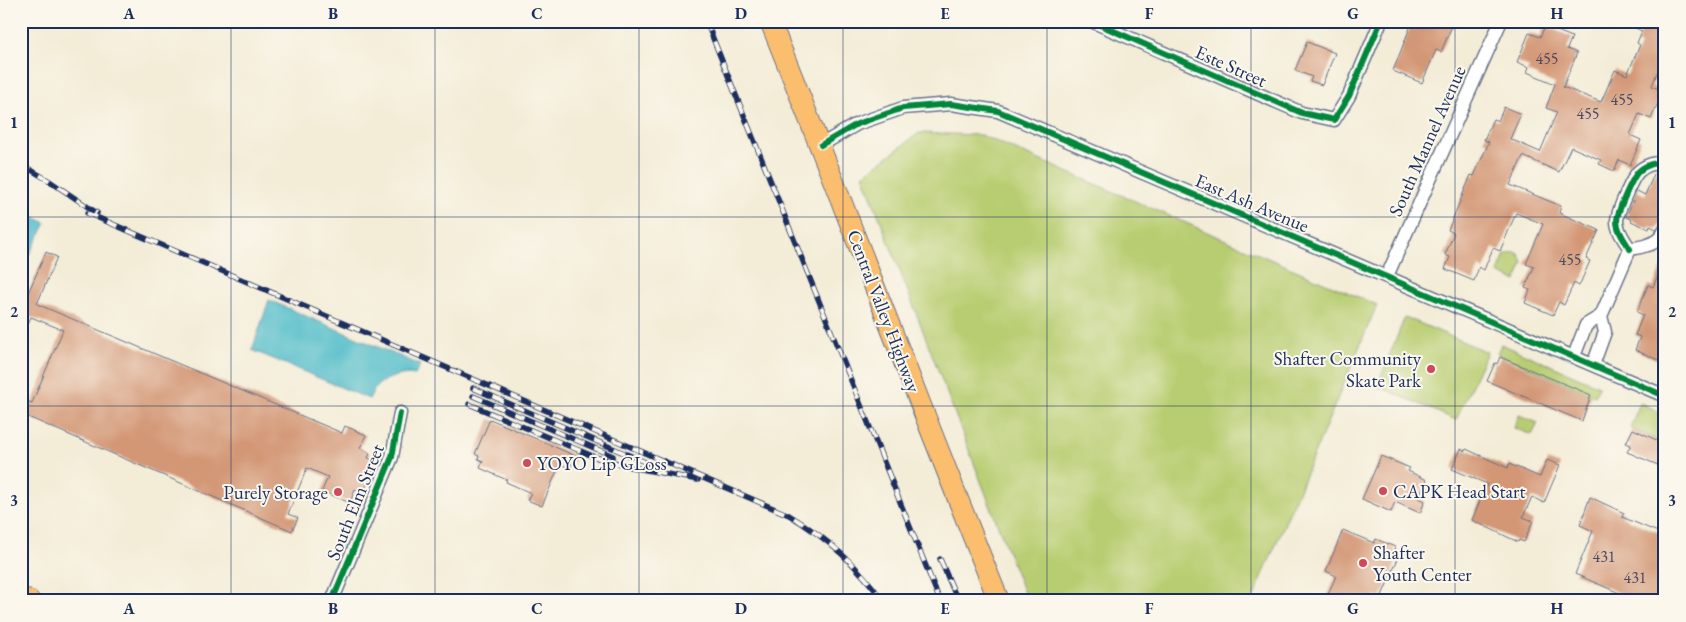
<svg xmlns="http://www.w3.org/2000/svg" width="1686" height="622" font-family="'EB Garamond',serif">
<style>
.green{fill:#b8cd71;stroke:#6a7e68}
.water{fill:#4fbcc9;stroke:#357694}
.building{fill:#d39776}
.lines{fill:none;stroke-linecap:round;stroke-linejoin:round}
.street-casing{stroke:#677188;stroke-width:15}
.primary-casing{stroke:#677188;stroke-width:22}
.street{stroke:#fff;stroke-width:12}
.primary{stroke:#fbbe6e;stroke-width:20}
.rail-casing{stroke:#1b2f5e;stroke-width:5.5}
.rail{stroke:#fbf7ec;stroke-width:4;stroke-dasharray:11;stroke-linecap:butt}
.cycleway-casing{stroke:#fbf7ec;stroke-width:9}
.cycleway{stroke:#00873e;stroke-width:6}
.grid{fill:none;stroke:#1b2f5e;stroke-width:1;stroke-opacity:0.55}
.poi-dot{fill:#d1495b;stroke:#fbf7ec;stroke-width:2}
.labels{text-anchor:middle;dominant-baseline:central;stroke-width:4;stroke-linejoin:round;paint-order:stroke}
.number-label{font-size:16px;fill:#494964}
.street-label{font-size:19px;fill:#1b2f5e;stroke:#fbf7ec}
.poi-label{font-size:19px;fill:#1b2f5e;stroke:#fbf7ec;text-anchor:start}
.neatline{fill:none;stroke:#1b2f5e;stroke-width:2}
.grid-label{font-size:16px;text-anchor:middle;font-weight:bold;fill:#1b2f5e}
</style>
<rect width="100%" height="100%" fill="#fbf7ec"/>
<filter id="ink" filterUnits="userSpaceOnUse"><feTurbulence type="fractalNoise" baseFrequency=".02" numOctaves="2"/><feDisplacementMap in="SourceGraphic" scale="10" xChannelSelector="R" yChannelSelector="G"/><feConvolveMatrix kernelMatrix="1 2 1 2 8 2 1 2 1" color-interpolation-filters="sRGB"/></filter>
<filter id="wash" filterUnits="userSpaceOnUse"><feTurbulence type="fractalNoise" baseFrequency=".0096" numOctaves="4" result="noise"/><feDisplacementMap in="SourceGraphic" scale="20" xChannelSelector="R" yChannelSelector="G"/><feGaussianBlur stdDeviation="1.12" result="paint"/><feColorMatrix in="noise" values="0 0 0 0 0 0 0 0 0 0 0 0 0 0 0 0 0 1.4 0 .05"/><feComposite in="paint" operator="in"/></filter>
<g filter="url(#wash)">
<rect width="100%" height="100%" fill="#f3ecd7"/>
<!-- green -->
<path class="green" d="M919 133 981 135 1377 305 1252 601H1027L863 175Z
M1515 252 1519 254 1523 263 1516 281 1498 273 1505 255Z
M1405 317 1487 352 1456 420 1377 386Z
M1501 344 1599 386 1595 396 1497 354Z
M1640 403 1665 414V443L1630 428Z
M1519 415 1538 423 1532 435 1514 428Z"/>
<!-- water -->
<path class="water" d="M21 210 46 223 21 270Z
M269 300 420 365 415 375C405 372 386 378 378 385 374 389 371 395 369 399L252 350Z"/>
<g id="blocks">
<!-- building -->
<path class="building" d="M1416 21H1454L1441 52 1436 50 1422 83 1393 71 1411 25 1414 26Z
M1620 21H1665V52L1652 86 1663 91 1651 119 1639 114 1630 135 1641 140 1630 165 1619 160 1614 171 1599 164 1601 160 1571 147 1559 172 1523 156 1510 185 1561 206 1559 213 1599 230 1586 259 1590 261 1579 286 1574 283 1564 305 1559 302 1553 315 1525 303 1530 290 1525 288 1534 267 1526 264 1543 224 1516 213 1500 251 1493 248 1484 270 1479 267 1474 281 1445 269 1450 257 1445 255 1454 233 1448 230 1471 175 1474 176 1489 142 1484 140 1493 119 1498 121 1504 107 1521 114 1510 139 1540 152 1557 112 1546 108 1555 84 1527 72 1529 67 1517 62 1529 33 1540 37 1545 26 1572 37 1567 49 1577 53 1563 87 1601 102 1615 70 1627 75 1640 45 1637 43 1642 31Z
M1307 42 1335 53 1322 85 1310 81 1312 77 1295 70Z
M1657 171 1665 174V189L1660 201 1665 203V222L1661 223 1656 229 1650 226 1649 229 1631 221 1632 219 1626 217 1637 191 1645 195 1655 172Z
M46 252 57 257 37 304 342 433 345 426 366 435 360 448 370 453 368 458 377 462 363 493 355 489 350 503 322 491 328 477 307 468 288 514 298 518 292 531 21 414V399L32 403 63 330 31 317 21 340V309Z
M1665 259V363L1635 350 1640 337 1635 335 1643 315 1637 312 1648 285 1653 287Z
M1500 357 1591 395 1582 421 1487 381 1495 363 1497 364Z
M490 419 576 456 570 468 560 464 542 506 527 500 531 493 506 482 507 480 480 468 483 461 478 459 479 456 475 454Z
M1633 429 1665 444V468L1627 452 1631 445 1626 443Z
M1461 449 1465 451 1466 449 1508 468 1509 464 1540 477 1547 460 1560 465 1544 503 1532 497 1523 517 1533 521 1524 542 1519 540 1518 542 1472 520 1487 484 1452 469Z
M1381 456 1410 468 1408 471 1427 480 1418 498 1425 501 1420 513 1395 502 1391 512 1362 499Z
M1590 497 1624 513 1622 517 1665 535V601H1638L1575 574 1593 531 1580 525Z
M1343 530 1374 543 1376 539 1395 547 1394 551 1400 554 1381 598 1375 596 1373 601H1325L1336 576 1326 571Z"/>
</g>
</g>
<g filter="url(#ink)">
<use href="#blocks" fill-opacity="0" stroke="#677188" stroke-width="1"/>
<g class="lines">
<!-- street casing -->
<g class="street-casing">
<path id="street" d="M1091 21 1302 113 1334 120 1349 96 1381 21
M821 145 857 124 903 108 951 104 998 111 1665 396
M1630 249C1625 241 1617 231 1617 221 1617 212 1633 176 1639 171 1647 164 1655 163 1665 162
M1630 249C1645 246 1658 245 1665 230
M1387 276 1501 21
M1601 316 1630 249
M1574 356 1586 325 1601 316 1605 332 1593 365
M332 601 392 457 400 413"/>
</g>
<!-- primary casing -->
<g class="primary-casing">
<path id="primary" d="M770 21C848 214 920 408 999 601
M21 597 30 601"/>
</g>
<!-- street -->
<use href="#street" class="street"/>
<!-- primary -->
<use href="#primary" class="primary"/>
<!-- rail casing -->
<g class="rail-casing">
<path id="rail" d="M706 21 940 601
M21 164 48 180 97 213
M87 213 789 515C827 538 858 565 883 601
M473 388 659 468
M473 396 613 456
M469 404 595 457 631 467 698 480
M940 559 958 601"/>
</g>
<!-- rail -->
<use href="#rail" class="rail"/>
<!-- cycleway casing -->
<g class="cycleway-casing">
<path id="cycleway" d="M1091 21 1302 113 1334 120 1349 96 1381 21
M821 145 857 124 903 108 951 104 998 111 1665 396
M1630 249C1625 241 1617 231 1617 221 1617 212 1633 176 1639 171 1647 164 1655 163 1665 162
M332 601 392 457 400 413"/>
</g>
<!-- cycleway -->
<use href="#cycleway" class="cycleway"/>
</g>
</g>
<!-- grid -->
<path class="grid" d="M231 21V601M435 21V601M639 21V601M843 21V601M1047 21V601M1251 21V601M1455 21V601M21 217H1665M21 406H1665"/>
<!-- markers -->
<g class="poi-dot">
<circle cx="1431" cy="369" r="5"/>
<circle cx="527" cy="463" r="5"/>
<circle cx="1383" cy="491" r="5"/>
<circle cx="338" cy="492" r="5"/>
<circle cx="1363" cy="563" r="5"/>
</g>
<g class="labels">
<!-- number labels -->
<g class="number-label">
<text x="1547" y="58">455</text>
<text x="1622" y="99">455</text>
<text x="1588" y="113">455</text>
<text x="1570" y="259">455</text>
<text x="1604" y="556">431</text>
<text x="1635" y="577">431</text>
</g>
<!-- street labels -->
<g class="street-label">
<text transform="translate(1231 66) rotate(24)">Este Street</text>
<text transform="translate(1427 141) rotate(-66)">South Mannel Avenue</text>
<text transform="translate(1252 203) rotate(23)">East Ash Avenue</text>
<text transform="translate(884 311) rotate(69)">Central Valley Highway</text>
<text transform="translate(355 502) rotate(-68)">South Elm Street</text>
</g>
<!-- poi labels -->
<g class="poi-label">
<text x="1421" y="358" text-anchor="end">Shafter Community<tspan x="1421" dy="22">Skate Park</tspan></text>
<text x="537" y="463">YOYO Lip GLoss</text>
<text x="1393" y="491">CAPK Head Start</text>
<text x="328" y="492" text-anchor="end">Purely Storage</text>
<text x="1373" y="552">Shafter<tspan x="1373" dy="22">Youth Center</tspan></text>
</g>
</g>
<!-- margin -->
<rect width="1686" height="622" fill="none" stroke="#fbf7ec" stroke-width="55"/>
<rect x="28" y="28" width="1630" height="566" class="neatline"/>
<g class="grid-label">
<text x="129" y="19">A</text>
<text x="333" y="19">B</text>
<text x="537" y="19">C</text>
<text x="741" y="19">D</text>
<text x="945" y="19">E</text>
<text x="1149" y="19">F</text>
<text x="1353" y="19">G</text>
<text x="1557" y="19">H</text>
<text x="14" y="128">1</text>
<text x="1672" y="128">1</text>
<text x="14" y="317">2</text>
<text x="1672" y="317">2</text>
<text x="14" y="506">3</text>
<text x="1672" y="506">3</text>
<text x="129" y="614">A</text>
<text x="333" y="614">B</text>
<text x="537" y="614">C</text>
<text x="741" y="614">D</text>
<text x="945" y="614">E</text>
<text x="1149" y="614">F</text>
<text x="1353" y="614">G</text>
<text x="1557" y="614">H</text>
</g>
</svg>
